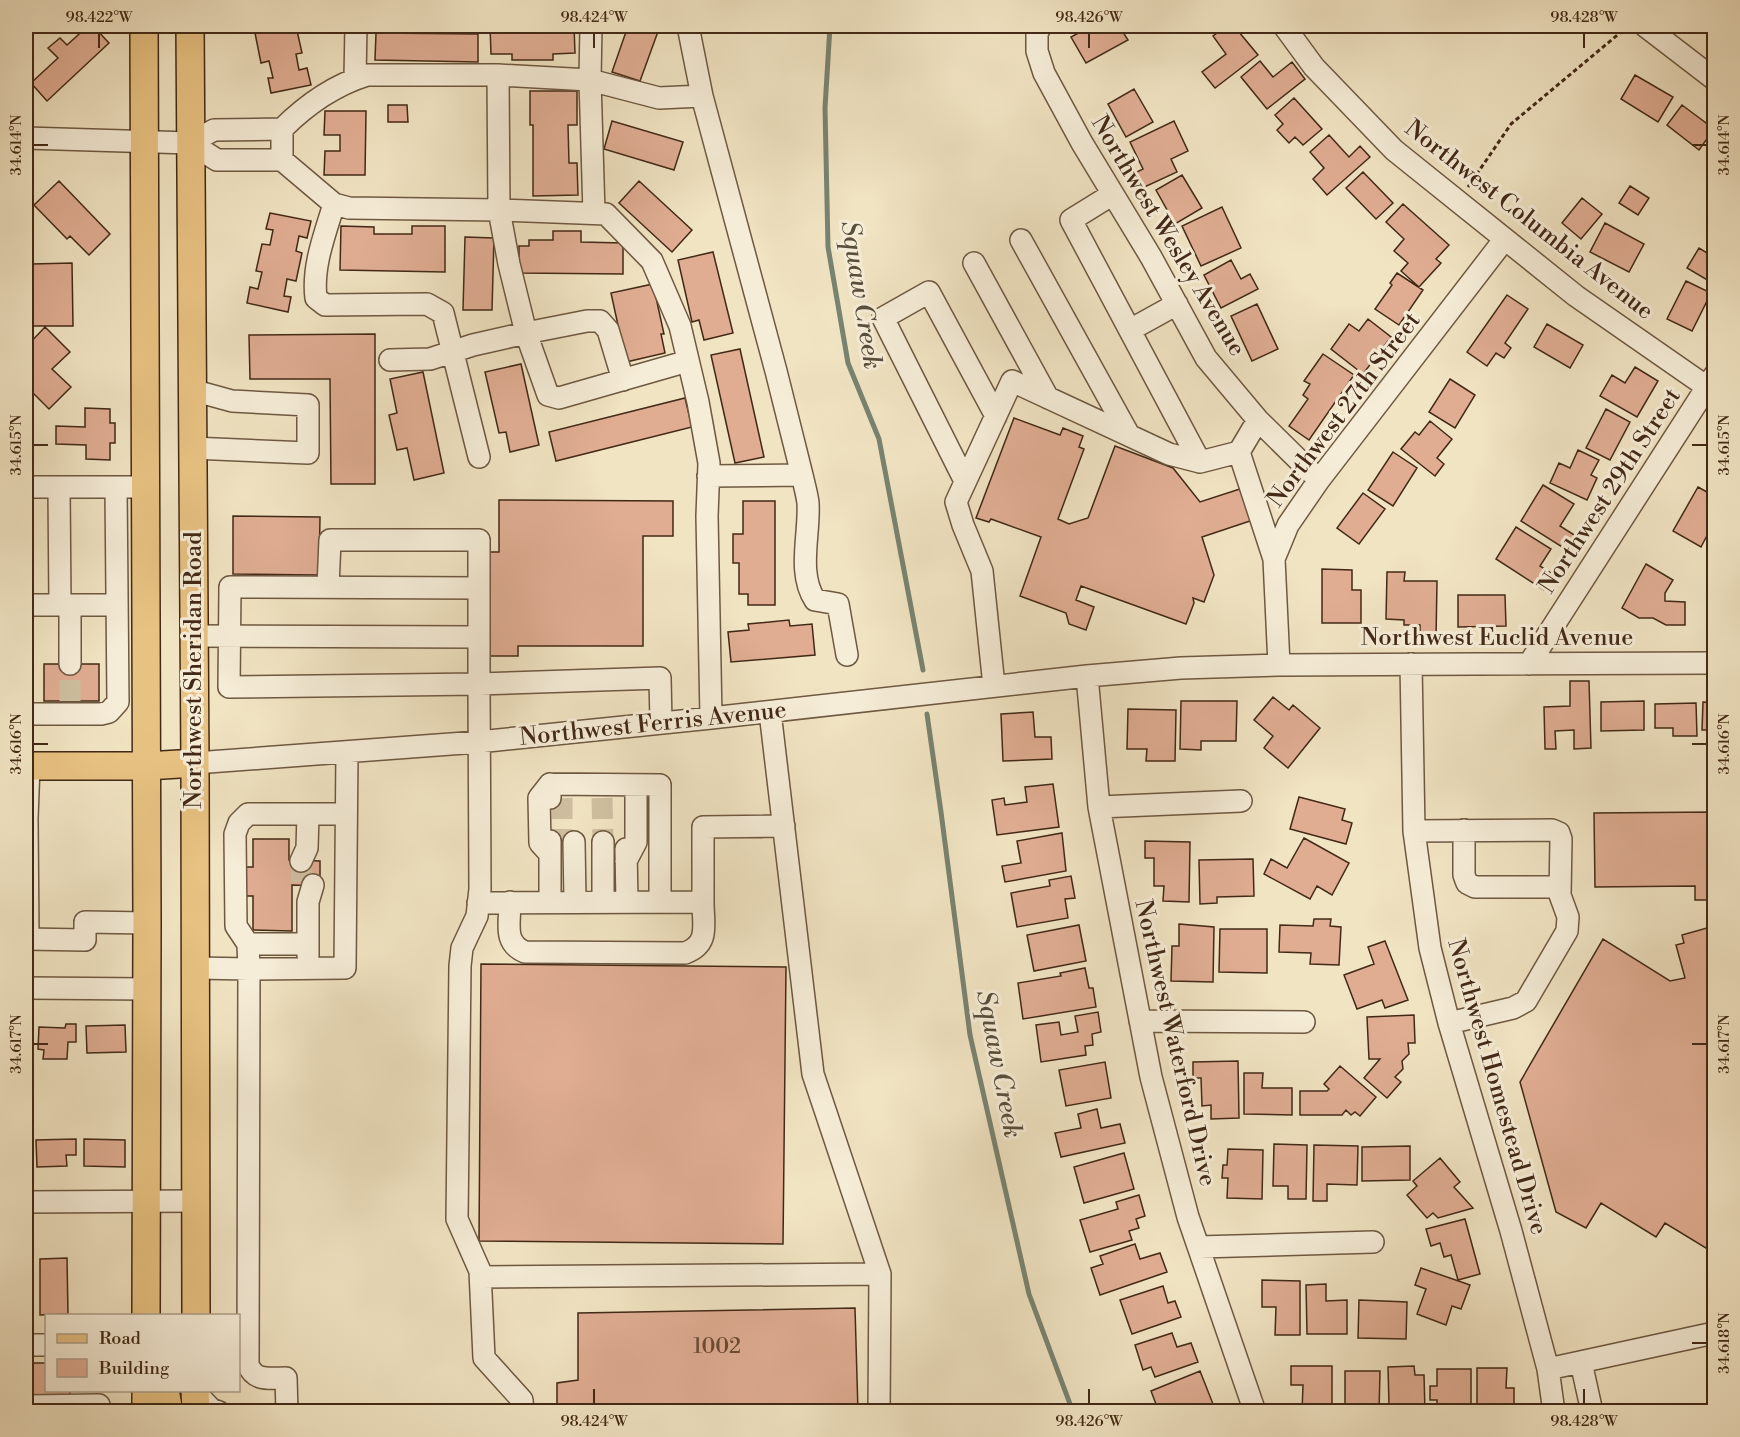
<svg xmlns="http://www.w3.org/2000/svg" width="1740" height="1437" font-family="'Libre Bodoni',serif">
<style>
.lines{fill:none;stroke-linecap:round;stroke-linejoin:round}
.stream{stroke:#788371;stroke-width:5}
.building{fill:#e0ad93;stroke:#422916;stroke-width:1.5}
.minor-tunnel{stroke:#cebfa0;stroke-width:21;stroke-dasharray:21 10;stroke-linecap:butt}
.minor-casing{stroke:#6e5841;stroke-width:24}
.major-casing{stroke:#422916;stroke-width:30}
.path{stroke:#422916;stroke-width:3;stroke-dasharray:4.5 3;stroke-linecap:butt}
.minor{stroke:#f6edd8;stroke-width:21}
.major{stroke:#e8c282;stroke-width:27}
.ticks{fill:none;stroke:#422916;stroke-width:2}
.labels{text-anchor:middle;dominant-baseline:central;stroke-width:6;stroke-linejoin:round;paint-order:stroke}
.number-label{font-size:21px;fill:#6a4a35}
.street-label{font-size:24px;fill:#422916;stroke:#f6edd8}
.water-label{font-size:26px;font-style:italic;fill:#584e3c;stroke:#f6edd8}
.neatline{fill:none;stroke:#422916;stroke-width:2}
.ticks-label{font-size:15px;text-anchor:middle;fill:#422916}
</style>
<rect width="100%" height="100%" fill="#f1e4c3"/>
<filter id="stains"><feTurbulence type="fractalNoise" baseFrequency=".00333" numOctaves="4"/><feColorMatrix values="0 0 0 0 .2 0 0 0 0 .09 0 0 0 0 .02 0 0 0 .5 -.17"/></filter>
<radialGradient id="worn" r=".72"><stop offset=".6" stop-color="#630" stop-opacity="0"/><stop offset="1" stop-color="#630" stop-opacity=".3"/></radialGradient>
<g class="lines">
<!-- stream -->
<path class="stream" d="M830 26 825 108 828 247 848 363 879 439 923 670
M927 714 941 812 970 1035 1029 1294 1073 1412"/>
</g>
<!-- building -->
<path class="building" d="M88 26H93L109 43 47 101 31 83 58 58 48 48 60 38 67 45Z
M260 26H296L302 53 296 54 299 70 307 68 311 85 271 93 268 78H273L269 61 261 63 255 33 261 32Z
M490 26H574L575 53 553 54V60H512V54H491Z
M628 26H660L640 81 612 72Z
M1091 26H1119L1128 40 1086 63 1071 37Z
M1227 26H1234L1258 55 1215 88 1202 72 1226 54 1213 36Z
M376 33 478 34V62L375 60Z
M26 43H33V66H26Z
M1260 61 1273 77 1292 62 1305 79 1267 109 1241 77Z
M1635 75 1673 97 1658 122 1621 99Z
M1134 89 1153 122 1126 137 1108 104Z
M530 91H577V125H568L569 163H577L578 195 533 196V125H530Z
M1294 98 1322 129 1303 145 1295 137 1289 143 1277 130 1283 124 1275 115Z
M388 105H407L408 122H388Z
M1682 105 1714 129 1699 150 1667 125Z
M325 111H366L365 175H324L325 151H340V135H324Z
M612 121 683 142 674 170 604 149Z
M1174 121 1188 151 1171 159 1177 172 1138 190 1131 175 1143 169 1130 142Z
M1329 135 1349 157 1360 146 1370 157 1327 195 1313 179 1324 168 1310 152Z
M1363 172 1393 203 1376 219 1346 188Z
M1182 175 1202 208 1175 224 1156 190Z
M59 181 110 234 89 255 70 236 67 239 34 205Z
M639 181 692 230 672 252 619 203Z
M1630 186 1649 198 1638 215 1619 203Z
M1582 198 1602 214 1581 239 1562 223Z
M1403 204 1449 245 1436 259 1441 263 1419 287 1401 271 1408 263 1394 251 1404 239 1386 222Z
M1222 207 1241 248 1201 266 1182 226Z
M270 213 311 221 307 238 299 236 296 251 302 253 296 281 287 279 284 296 291 297 288 312 247 303 250 287 258 289 262 272 256 271 262 244 270 245 273 230 266 229Z
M1605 223 1644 244 1629 272 1590 252Z
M341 226 374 227V234H412V226H445V272L340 270Z
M553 231H581V242L623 243V274L519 273V246H529V240H553Z
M465 237 494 238 492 310H463Z
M1713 243 1714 244V284L1687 268 1699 248 1707 253Z
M713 252 733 333 704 340 699 320 692 322 678 260Z
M1231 260 1241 279 1250 274 1258 289 1221 308 1204 275Z
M72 263 73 326H33L32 264Z
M1397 273 1423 290 1399 325 1375 309 1392 285 1390 283Z
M1686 281 1711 293 1692 331 1667 319Z
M653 284 664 334H661L665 353 626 362 611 293Z
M1507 295 1528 309 1505 343 1511 348 1504 358 1496 353 1487 366 1467 352Z
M1257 304 1278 349 1252 361 1231 316Z
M1368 319 1391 337 1363 374 1331 349 1349 324 1359 331Z
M1547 324 1583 345 1570 368 1534 347Z
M45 327 70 352 52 369 71 387 49 409 26 386V347Z
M375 334V484H331L330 379H250L249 335Z
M740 349 764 457 735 463 711 355Z
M1323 354 1354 375 1309 440 1289 426 1308 399 1303 395 1310 384 1304 381Z
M521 364 539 445 510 452 506 432 499 433 485 372Z
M1635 367 1658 381 1637 417 1600 396 1612 375 1625 383Z
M423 372 444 473 414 480 407 448 397 450 389 415 397 413 390 379Z
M1450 379 1475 395 1455 428 1429 412Z
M685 398 692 427 556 461 549 432Z
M85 408 110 409V423H115V443H110V460L86 459V445L56 444V426L85 427Z
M1606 409 1630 422 1610 460 1586 448Z
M1014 418 1060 435 1063 428 1083 436 1079 447 1084 449 1058 519 1069 524 1088 518 1115 446 1173 468 1200 502 1246 487 1256 519 1202 537 1214 575 1204 602 1193 598 1194 603 1186 624 1081 586 1076 600 1094 607 1086 630 1069 624 1066 613 1020 596 1041 537 991 519 989 522 976 518Z
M1430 421 1452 439 1437 458 1444 464 1435 476 1401 449 1415 432 1419 435Z
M1578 450 1599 460 1591 475 1597 478 1587 500 1550 483 1559 463 1570 468Z
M1393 452 1417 468 1393 506 1368 490Z
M1543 485 1574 504 1560 526 1579 538 1570 552 1521 521Z
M1698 487 1714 496V516L1708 526 1711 528 1701 547 1673 531Z
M1363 493 1385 509 1359 544 1337 528Z
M499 500 673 501V536H643V646H518V656H488V552H499Z
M743 501H775V605H748V594H739V563H733V534H743Z
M233 516 320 517 319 575 233 574Z
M1516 527 1551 549 1540 566 1554 575 1544 590 1496 559Z
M1646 564 1673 580 1665 593V601L1685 602V625H1666L1653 618H1639L1622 608Z
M1322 569 1352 570V590H1361V623H1322Z
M1387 572H1405L1404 581H1437L1436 639H1420V625H1404V620L1386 619Z
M1458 595H1505L1506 626 1458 627Z
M789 620 790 626 812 624 815 655 731 662 728 632 749 630 748 624Z
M44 664H99V701H44Z
M1570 681H1589L1591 748 1574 749V730L1555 731 1556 749H1545L1544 707 1570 706Z
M1273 697 1289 710 1293 705 1320 728 1288 768 1264 748 1273 736 1254 720Z
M1181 701H1237L1236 741H1201V750L1180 749Z
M1644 701V730L1601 731V702Z
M1703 702 1714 703V730H1702Z
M1696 703 1697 736H1673V728H1655V704Z
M1128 709 1176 710 1175 761H1146L1147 749H1127Z
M1033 712 1035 737H1051L1052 759 1003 761 1001 714Z
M1053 784 1059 827 997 835 992 800 1004 798 1005 805 1027 802 1025 787Z
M1299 797 1345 809 1342 820 1352 823 1346 844 1290 829Z
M1714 812V910L1712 900H1695V886L1595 887 1594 813Z
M1062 833 1066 871 1005 882 1002 866 1021 863 1017 841Z
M1304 838 1349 863 1332 895 1317 886 1310 899 1264 874 1271 859 1287 868Z
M253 839H289V860L320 861V886L292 885V931L253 930V896H244V867H253Z
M1145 841 1190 842 1189 902 1163 901 1164 886H1154V858H1145Z
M1253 859 1254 896 1217 897V903L1200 904 1199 860Z
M1071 876 1075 898 1065 899 1068 918 1017 927 1011 893 1050 886 1049 880Z
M1314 919H1331L1330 926 1341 927 1339 965 1310 964 1311 953 1279 952 1280 925 1313 926Z
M1179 924 1214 927 1213 982 1171 981 1172 946H1179Z
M1079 925 1086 961 1034 971 1027 935Z
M1714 926V1253L1665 1223 1656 1237 1601 1203 1586 1228 1556 1212 1520 1082 1603 939 1670 981 1685 978 1676 945 1684 943 1682 935Z
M1220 929H1267V973L1219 972Z
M1385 941 1408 1000 1385 1008 1382 1000 1357 1009 1344 975 1374 964 1368 947Z
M481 964 786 967 783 1244 479 1241Z
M1085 968 1089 988H1093L1096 1007 1023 1019 1018 983 1061 976 1060 973Z
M1098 1012 1101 1032 1092 1034 1093 1045 1085 1046 1086 1055 1041 1062 1036 1025 1059 1022 1061 1035 1078 1032 1075 1016Z
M1414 1015 1415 1043H1408L1409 1054 1402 1061 1403 1069 1395 1077 1401 1082 1387 1098 1364 1078 1380 1059H1369L1367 1017Z
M66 1024H76V1042H68L67 1059H43L44 1050 38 1049 39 1027 65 1028Z
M125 1025 126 1052 87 1053 86 1026Z
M1238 1061 1239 1118 1211 1119V1105L1202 1106 1201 1078H1193V1062Z
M1105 1062 1111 1098 1066 1106 1059 1070Z
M1340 1066 1376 1097 1360 1116 1355 1112 1351 1115 1346 1110 1342 1115H1300V1091H1327L1329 1089 1324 1084Z
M1244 1073H1263L1262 1088H1292V1115L1244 1114Z
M1097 1109 1101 1128 1120 1124 1125 1143 1061 1157 1055 1133 1081 1128 1078 1114Z
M76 1139V1155H66L67 1166 37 1167 36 1140Z
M84 1139 125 1140V1167L84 1166Z
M1274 1144 1307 1145 1306 1199H1288V1186H1273Z
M1314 1145 1358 1146 1357 1185 1327 1184V1201H1313Z
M1410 1146V1180L1362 1181V1147Z
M1228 1149 1263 1150 1262 1199 1227 1198 1228 1178H1222L1223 1165H1227Z
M1124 1153 1134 1189 1084 1203 1074 1167Z
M1440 1158 1460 1182 1454 1187 1473 1208 1438 1218 1433 1213 1427 1218 1407 1195 1417 1186 1413 1181Z
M1139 1195 1145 1216 1136 1219 1139 1228 1129 1231 1132 1240 1090 1252 1080 1220 1118 1209 1116 1202Z
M1465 1219 1480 1274 1458 1280 1451 1255 1444 1257 1440 1243 1431 1246 1426 1229Z
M1135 1244 1140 1259 1160 1253 1167 1272 1100 1295 1091 1268 1103 1264 1100 1256Z
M67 1258 68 1314 40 1315V1259Z
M1421 1268 1470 1285 1461 1309 1452 1306 1446 1325 1417 1314 1426 1289 1415 1285Z
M1262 1280 1300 1281V1335H1275L1276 1307H1262Z
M1326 1284V1301L1347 1300V1334H1307L1306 1285Z
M1163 1286 1168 1303 1175 1301 1181 1317 1132 1334 1120 1300Z
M1359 1300 1407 1302 1406 1339 1358 1338Z
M855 1308 858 1412H550V1408L557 1404V1383L578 1380V1313Z
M1172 1333 1177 1347 1191 1343 1198 1362 1155 1377 1151 1367 1143 1370 1135 1345Z
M26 1363H46V1390H70V1401H26Z
M1291 1366H1332V1412H1302L1303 1385H1291Z
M1414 1366 1415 1375H1424L1425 1412H1404V1405H1389L1388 1367Z
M1477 1368H1507L1506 1388H1514V1412H1477Z
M1437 1369H1471V1412H1437V1400H1430V1386H1437Z
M1200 1371 1213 1404 1193 1412H1159L1151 1391Z
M1345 1371H1380L1379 1412 1345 1411Z"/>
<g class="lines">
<!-- minor-tunnel -->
<path class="minor-tunnel" d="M70 701V664
M562 798V842
M602 798 603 842
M301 861 302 885"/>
<!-- minor casing -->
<g class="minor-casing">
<path id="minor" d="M591 26 590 80 594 213
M688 26 702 96 776 371 802 475 708 476
M1041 26 1037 33V51L1044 73 1082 143 1151 257 1206 358 1258 420 1319 480
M1284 26 1314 67 1394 150 1576 296 1707 387
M1645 26 1714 79
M498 75 499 210 509 264 526 333 548 395 559 398 688 361
M355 78 356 26
M26 138 190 143 217 160H282L334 204 349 208 499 210 606 214 652 261 680 326 698 402 709 463 707 516 711 718
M190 143 214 130 282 129
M282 160V129C305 106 335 85 367 75H498L590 80 659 98 702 96
M1113 194 1071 220 1200 462
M334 204C325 234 312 266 316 298L325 305 427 304 443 313 479 457
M1021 240 1129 435
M974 263 1048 398
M1130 330 1177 304
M390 360 430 359 473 345 526 333 587 321H600L608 330 623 380
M192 390 232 401 308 405V453L192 448
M1258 420 1239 452 1274 559
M802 475C804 484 807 494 808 503 810 534 797 573 815 600L838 604 847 655
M965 481 883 318 929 292 996 416
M26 487H146
M59 487 60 605
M328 587 330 540H479V588
M26 605H117
M70 605V664
M194 636 479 637
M1411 664 1414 831 1430 948 1449 1023 1511 1231 1548 1369 1554 1412
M1529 664 1714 376
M1279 665 1274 559 1288 525 1319 480 1504 240
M1087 676 1099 807 1151 1077 1188 1217 1255 1412
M994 686 982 571 963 525 956 502 1012 381 1169 454 1200 462 1239 452
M770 712 813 1074 880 1274
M26 714H101L109 712 118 702 116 487
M195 763 478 742 711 718 1087 676 1181 668 1279 665 1714 663
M550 784 539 798 540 843 550 854
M550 798V784L660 785V902
M1099 807 1241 801
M1464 830V875L1467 883 1475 887H1560
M1414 831 1552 830 1559 833 1561 839 1560 895 1568 917 1567 931 1526 1001 1513 1008 1449 1023
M550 841V902
M574 842 575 902
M603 842V902
M626 849 627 902
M301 861 307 848 308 814
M626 861 636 842V785
M703 902V827L784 826
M478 903C553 902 628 902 703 902 703 925 710 944 685 953L525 952C503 943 510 923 510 902
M26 939 85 940V922L147 923
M28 939 27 818 29 766
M248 944 249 969 345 968 347 752
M308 944H248L236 926 235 834 239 823 248 814H346
M308 956V902L313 885
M196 968 249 969 248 1364C254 1382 270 1378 286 1378L287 1412
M26 988 147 989
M1140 1021 1304 1022
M26 1202 196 1201
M1199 1247 1373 1242
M481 1277 880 1274 879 1412
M26 1345H46
M1581 1362 1592 1412
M1548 1369 1714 1333
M195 1392 211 1409 219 1412
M26 1406 99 1405
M523 1412 522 1400 484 1358 480 1271 457 1219 460 966 462 948 477 916 480 889 479 684 229 687 230 587 479 588V684L660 678 661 723"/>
</g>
<!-- major casing -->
<g class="major-casing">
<path id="major" d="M144 26 147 923 146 1316
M190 26 195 763 196 1316
M26 766H147L195 763
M146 1390V1412
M165 1390 169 1412
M195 1390 196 1412"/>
</g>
<!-- path -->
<path class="path" d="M1468 187 1511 124 1627 27"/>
<!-- minor -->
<use href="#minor" class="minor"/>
<!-- major -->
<use href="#major" class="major"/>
</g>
<!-- ticks -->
<path class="ticks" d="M99 33V48M594 33V48M1089 33V48M1584 33V48M33 145H48M1692 145H1707M33 445H48M1692 445H1707M33 744H48M1692 744H1707M33 1044H48M1692 1044H1707M1692 1343H1707M594 1389V1404M1089 1389V1404M1584 1389V1404"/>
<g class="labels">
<!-- number labels -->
<g class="number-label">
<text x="717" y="1347">1002</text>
</g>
<!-- street labels -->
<g class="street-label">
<text transform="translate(1529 220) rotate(38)">Northwest Columbia Avenue</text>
<text transform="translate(1168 236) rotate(59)">Northwest Wesley Avenue</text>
<text transform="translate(1344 410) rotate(-53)">Northwest 27th Street</text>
<text transform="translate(1610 491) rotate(-57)">Northwest 29th Street</text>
<text x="1497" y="638">Northwest Euclid Avenue</text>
<text transform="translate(194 670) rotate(-90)">Northwest Sheridan Road</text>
<text transform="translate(653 724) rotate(-6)">Northwest Ferris Avenue</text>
<text transform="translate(1175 1043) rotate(77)">Northwest Waterford Drive</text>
<text transform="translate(1497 1087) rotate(74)">Northwest Homestead Drive</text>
</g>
<!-- water labels -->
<g class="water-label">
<text transform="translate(861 295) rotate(81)">Squaw Creek</text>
<text transform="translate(999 1064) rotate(79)">Squaw Creek</text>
</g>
</g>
<!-- margin -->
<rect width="1740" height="1437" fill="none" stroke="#f1e4c3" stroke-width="66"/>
<!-- legend -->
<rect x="45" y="1314" width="195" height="78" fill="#f6edd8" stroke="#ae9f8a" stroke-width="1.5"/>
<rect x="57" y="1334" width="30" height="9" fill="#e8c282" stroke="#ae9f8a" stroke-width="1.5"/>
<text x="99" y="1344" font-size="18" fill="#422916">Road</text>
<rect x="57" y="1359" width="30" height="18" fill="#e0ad93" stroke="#ae9f8a" stroke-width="1.5"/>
<text x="99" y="1374" font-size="18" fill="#422916">Building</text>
<rect x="33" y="33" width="1674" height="1371" class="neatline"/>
<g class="ticks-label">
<text x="99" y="22">98.422°W</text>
<text x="594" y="22">98.424°W</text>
<text x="1089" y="22">98.426°W</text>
<text x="1584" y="22">98.428°W</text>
<text transform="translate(1724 145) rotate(-90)" y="5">34.614°N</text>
<text transform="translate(16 145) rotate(-90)" y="5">34.614°N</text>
<text transform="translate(1724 445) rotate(-90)" y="5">34.615°N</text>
<text transform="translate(16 445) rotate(-90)" y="5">34.615°N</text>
<text transform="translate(1724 744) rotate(-90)" y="5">34.616°N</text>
<text transform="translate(16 744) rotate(-90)" y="5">34.616°N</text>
<text transform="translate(1724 1044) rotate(-90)" y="5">34.617°N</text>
<text transform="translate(16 1044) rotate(-90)" y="5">34.617°N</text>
<text transform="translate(1724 1343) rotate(-90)" y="5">34.618°N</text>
<text x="594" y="1426">98.424°W</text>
<text x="1089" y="1426">98.426°W</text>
<text x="1584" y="1426">98.428°W</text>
</g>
<rect width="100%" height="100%" filter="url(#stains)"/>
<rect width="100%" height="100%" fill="url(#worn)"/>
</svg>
